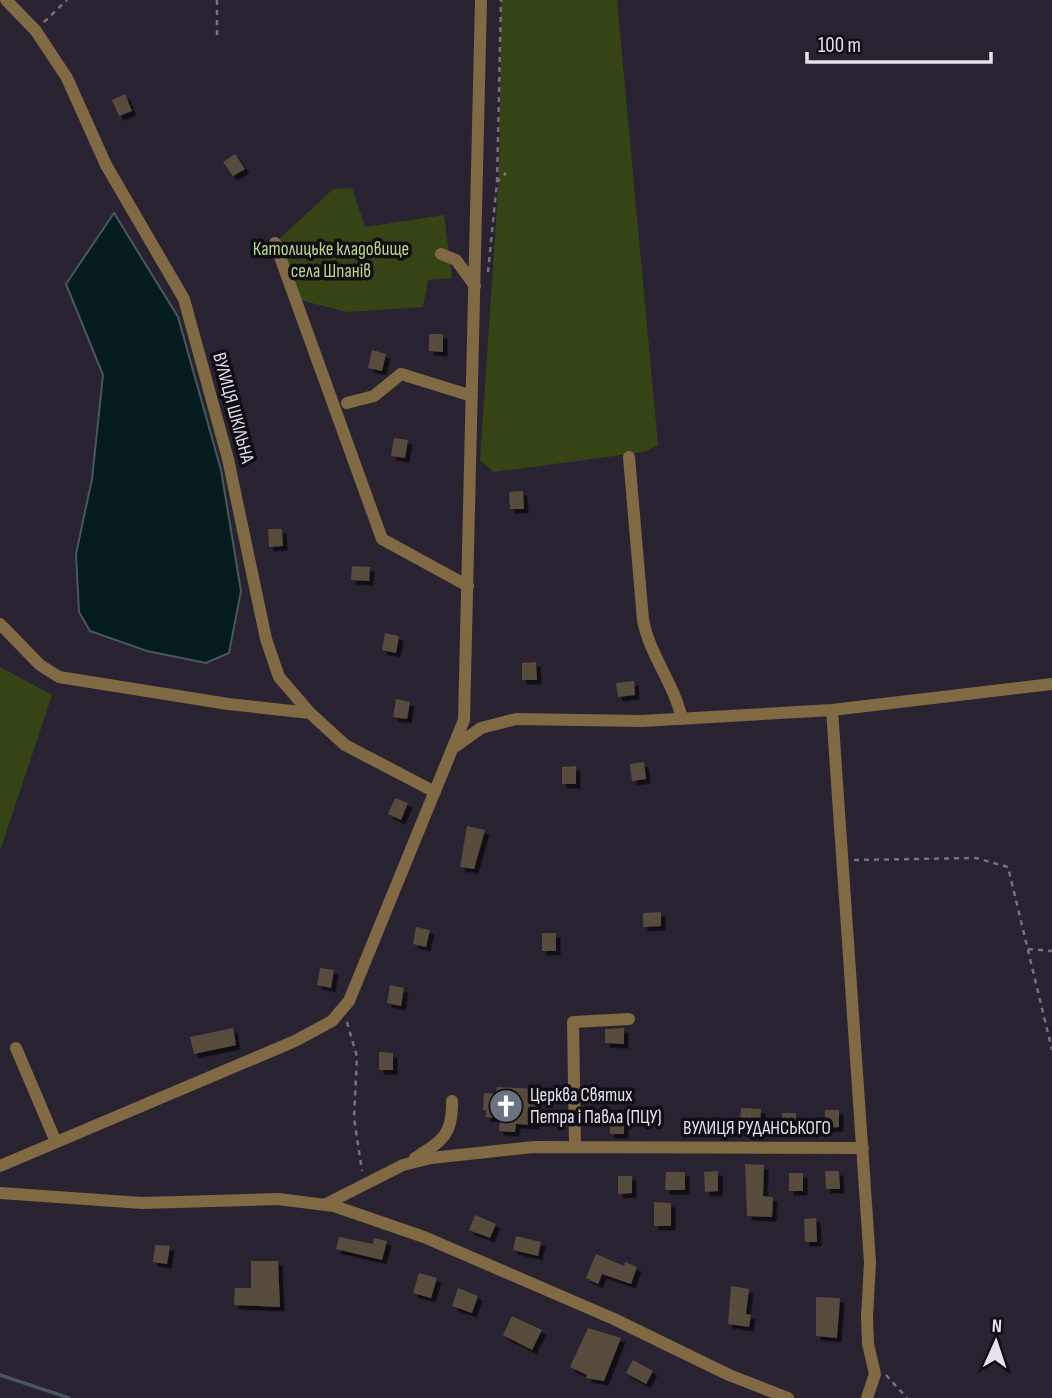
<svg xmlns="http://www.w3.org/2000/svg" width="1052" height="1398" font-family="'Sofia Sans Condensed',sans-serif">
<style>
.green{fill:#344415}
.water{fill:#041c1d;stroke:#48575b;stroke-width:2}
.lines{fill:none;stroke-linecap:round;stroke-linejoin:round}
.stream{stroke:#48575b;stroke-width:3.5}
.building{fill:#564c3c;filter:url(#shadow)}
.path{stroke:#76717d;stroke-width:2.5;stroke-dasharray:5 5;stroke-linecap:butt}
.minor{stroke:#7f6a44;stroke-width:12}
.labels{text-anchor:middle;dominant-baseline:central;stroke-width:7;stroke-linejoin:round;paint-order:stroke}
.park-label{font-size:19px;fill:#b9d78b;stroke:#100d14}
.street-label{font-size:19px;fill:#e6e2ec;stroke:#100d14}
.poi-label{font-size:19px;fill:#e6e2ec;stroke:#100d14;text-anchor:start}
</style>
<defs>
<filter id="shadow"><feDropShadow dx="4.5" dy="4.5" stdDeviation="0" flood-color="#0009"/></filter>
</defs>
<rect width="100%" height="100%" fill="#292331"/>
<!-- green -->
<path class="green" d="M501 0H617L658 445 644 452 494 472 480 460 499 176Z
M352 188 365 227 444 215 452 278 428 280 423 307 347 312 296 299 275 243 333 189Z
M0 667 52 695 0 851Z"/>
<!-- water -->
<path class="water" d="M114 213 178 317 221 470 241 591 229 653 206 663 147 651 90 631 79 612 76 554 92 479 103 375 66 284Z"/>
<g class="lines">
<!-- stream -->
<path class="stream" d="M0 1375 69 1398"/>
</g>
<!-- building -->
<path class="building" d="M125 94 132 111 119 116 112 100Z
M235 154 245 169 233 176 223 162Z
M429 334H443V352L429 351Z
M372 350 386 354 382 371 368 368Z
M394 438 408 440 405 458 391 456Z
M523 491 524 509H510L509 492Z
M268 529H282L283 546 269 547Z
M352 566 370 567 369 581 351 580Z
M385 633 399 636 396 653 382 650Z
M536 662 537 680H522V663Z
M634 681 635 695 618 697 616 683Z
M396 699 410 702 407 719 393 717Z
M644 762 646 779 632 781 630 764Z
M576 766V784H562V767Z
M395 798 408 803 401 820 388 814Z
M467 826 485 830 474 869 460 867Z
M661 912V926L643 927V913Z
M416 927 430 930 426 947 413 944Z
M542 933H556V951H542Z
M320 968 334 970 331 988 317 985Z
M390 985 404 988 401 1006 387 1003Z
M233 1028 236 1045 194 1054 190 1037Z
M624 1028V1044L605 1043V1029Z
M379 1052 393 1053V1070H379Z
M497 1087 537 1089 535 1125 516 1124 515 1132 499 1131 500 1118 486 1117V1110H483L484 1093 496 1094Z
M741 1108 761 1109 760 1125 740 1124Z
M825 1110H839V1127L825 1128Z
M782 1113H796V1130L782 1131Z
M610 1116H624V1134H610Z
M745 1164 764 1165 763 1196 773 1197 772 1217 747 1216Z
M718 1171V1191L705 1192 704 1172Z
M825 1171H839L840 1189H826Z
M666 1172H685V1190H665Z
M789 1173H803V1191H789Z
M618 1176H632V1193L618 1194Z
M654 1202 671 1203V1226H654Z
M475 1215 496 1224 490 1238 469 1230Z
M816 1218 817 1242H805L804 1219Z
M516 1236 541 1242 538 1256 513 1250Z
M339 1237 373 1244 374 1238 387 1241 382 1260 336 1249Z
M155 1245 170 1246 167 1264 153 1262Z
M596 1254 624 1266 625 1262 637 1267 631 1284 602 1274 598 1284 586 1278Z
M251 1261H278L280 1307 234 1305 235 1288H251Z
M419 1273 437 1278 431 1298 413 1293Z
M731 1286 749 1289 746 1314 751 1315 749 1327 728 1324Z
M458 1288 478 1296 472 1313 452 1306Z
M816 1297 840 1298 837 1338 816 1336Z
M512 1316 542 1330 532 1350 503 1335Z
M588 1328 621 1338 604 1381 586 1378 587 1375 570 1367Z
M633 1360 653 1371 646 1384 626 1373Z"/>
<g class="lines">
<!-- path -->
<path class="path" d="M217 0V35
M44 22 67 0
M497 182 501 0
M488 272 497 182 506 173
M854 860 976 858 1008 867 1052 1050
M1028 949 1052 951
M347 1022 357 1057 354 1118 362 1171
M886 1375 907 1398"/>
<!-- minor -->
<path class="minor" d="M6 0 36 31 67 78 106 165 184 299 228 459 266 639 279 677 310 713 345 745 435 792
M275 243 382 539 468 586
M441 254 456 260 475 286
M347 403 374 396 401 374 472 396
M629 457 643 620C650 656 674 683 682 719
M0 624 40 665 59 677 228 704 310 713
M832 710 870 1262 867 1317 868 1344 875 1374 867 1398
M453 748 481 728 516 719 642 721 832 710 1052 684
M16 1048 56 1142
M575 1145 573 1022 629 1019
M415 1158C442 1141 453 1135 452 1101
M0 1166 295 1041 332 1021 349 1001 464 720 481 0
M0 1193 142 1203 278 1199 334 1206 424 1237 614 1319 729 1375 788 1398
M326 1204 403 1165 431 1158 533 1147 863 1148"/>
</g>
<!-- icons -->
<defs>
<g id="church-disc" transform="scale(1.75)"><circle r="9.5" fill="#6b7280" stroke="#100d14"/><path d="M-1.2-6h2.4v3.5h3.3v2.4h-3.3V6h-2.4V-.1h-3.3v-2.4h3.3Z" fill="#fff"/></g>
</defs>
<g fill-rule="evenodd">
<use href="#church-disc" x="506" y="1106"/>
</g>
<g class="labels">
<!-- park labels -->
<g class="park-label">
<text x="331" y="249">Католицьке кладовище<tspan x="331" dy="22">села Шпанів</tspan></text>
</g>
<!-- street labels -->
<g class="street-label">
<text transform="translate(233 408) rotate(75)">ВУЛИЦЯ ШКІЛЬНА</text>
<text x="757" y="1128">ВУЛИЦЯ РУДАНСЬКОГО</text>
</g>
<!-- poi labels -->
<g class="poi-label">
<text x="530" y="1095">Церква Святих<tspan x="530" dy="22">Петра і Павла (ПЦУ)</tspan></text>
</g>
</g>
<!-- north arrow -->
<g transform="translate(996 1342) rotate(3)" stroke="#100d14" stroke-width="5" paint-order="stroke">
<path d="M0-5L12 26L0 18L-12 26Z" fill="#e6e2ec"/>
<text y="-10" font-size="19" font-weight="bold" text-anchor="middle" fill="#e6e2ec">N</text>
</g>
<!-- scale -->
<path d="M807 52v10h184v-10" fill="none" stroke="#e6e2ec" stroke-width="3.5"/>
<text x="818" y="52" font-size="21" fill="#e6e2ec" stroke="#100d14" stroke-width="5" paint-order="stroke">100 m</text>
</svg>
